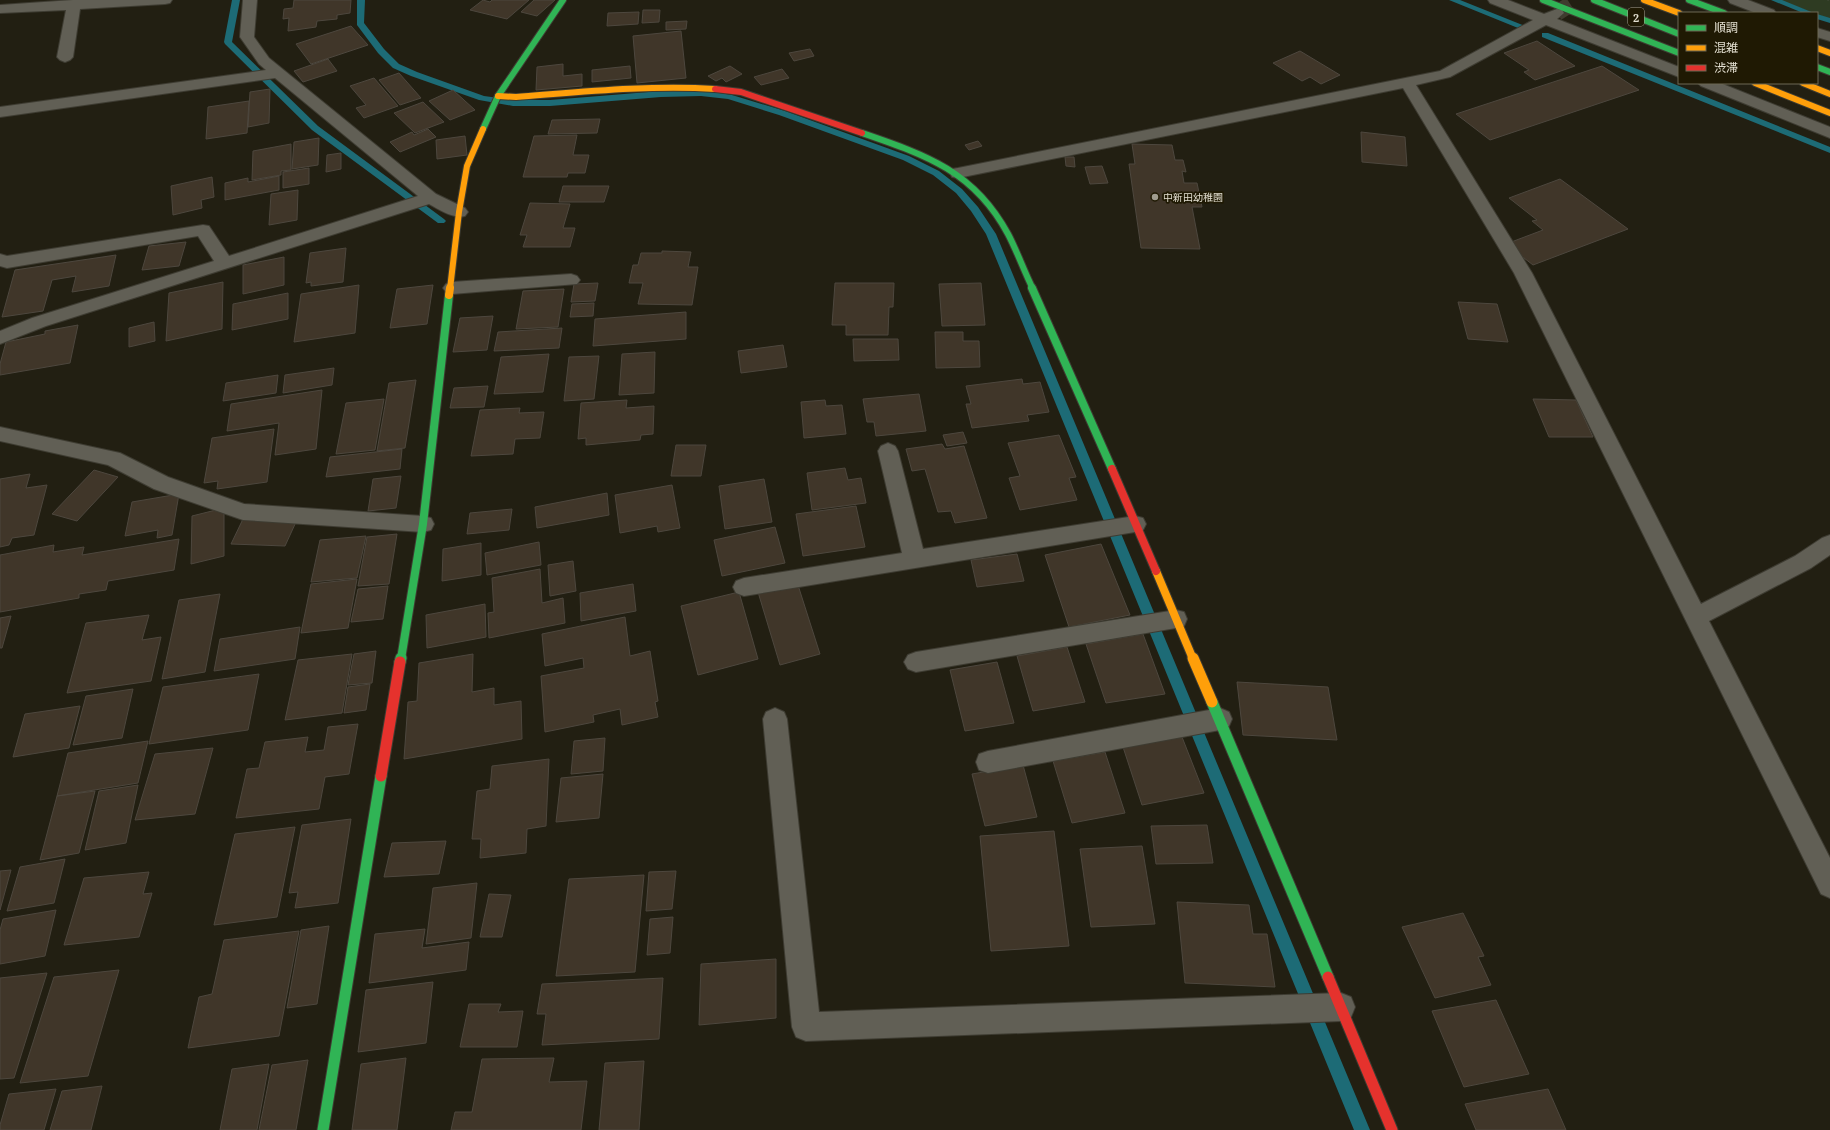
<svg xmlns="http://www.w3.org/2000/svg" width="1830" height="1130" font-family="'Noto Serif','Noto Sans JP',serif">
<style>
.green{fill:#2e3b22}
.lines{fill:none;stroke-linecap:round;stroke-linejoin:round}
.stream{fill:#1d6b76;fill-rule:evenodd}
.building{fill:#403629;stroke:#4d473e}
.street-tunnel{stroke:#3f3c2e;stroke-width:16;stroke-dasharray:16 8;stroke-linecap:butt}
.lane-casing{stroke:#3e3c32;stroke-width:2}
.street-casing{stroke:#3e3c32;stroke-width:2}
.fast-far2-casing{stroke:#3e3c32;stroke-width:8}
.fast-far1-casing{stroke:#3e3c32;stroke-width:10}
.fast-casing{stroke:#3e3c32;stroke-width:13}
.slow-far2-casing{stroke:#3e3c32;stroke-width:8}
.slow-far1-casing{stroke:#3e3c32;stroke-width:10}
.slow-casing{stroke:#3e3c32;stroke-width:13}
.jam-far2-casing{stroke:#3e3c32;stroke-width:8}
.jam-far1-casing{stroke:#3e3c32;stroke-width:10}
.jam-casing{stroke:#3e3c32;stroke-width:13}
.path{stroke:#5d5a52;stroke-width:2;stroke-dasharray:0.5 2;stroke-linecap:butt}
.lane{fill:#615f55;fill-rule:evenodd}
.street{fill:#615f55;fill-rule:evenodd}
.fast-far2{stroke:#30b455;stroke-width:6}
.fast-far1{stroke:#30b455;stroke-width:8}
.fast{stroke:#30b455;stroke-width:11}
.slow-far2{stroke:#ff9f0a;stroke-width:6}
.slow-far1{stroke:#ff9f0a;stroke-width:8}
.slow{stroke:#ff9f0a;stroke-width:11}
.jam-far2{stroke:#e5322d;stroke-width:6}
.jam-far1{stroke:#e5322d;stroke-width:8}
.jam{stroke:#e5322d;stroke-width:11}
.poi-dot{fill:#9f9b8e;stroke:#1f1903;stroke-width:1.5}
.labels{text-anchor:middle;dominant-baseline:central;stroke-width:3.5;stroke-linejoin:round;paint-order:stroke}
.far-poi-label{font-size:10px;fill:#e2ded0;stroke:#1f1903;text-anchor:start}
.shield{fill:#1f1903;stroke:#a8a392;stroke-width:1}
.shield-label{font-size:11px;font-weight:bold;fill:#e2ded0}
</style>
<rect width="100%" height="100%" fill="#221f12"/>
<!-- green -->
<path class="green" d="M1779 0H1830V19Z"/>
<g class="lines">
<!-- stream -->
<path class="stream" d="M232 0H240L232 42 318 126 444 219 446 221 444 223H438L312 130 225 44 224 42Z
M357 0H365L364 23 384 49 399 64 417 72 484 96 513 100H550L661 91 701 90 732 95 785 111 909 156 939 171 962 189 978 207 996 234 1370 1130H1354L986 234 971 211 956 193 933 175 903 160 779 115 728 99 701 96 661 97 550 106H513L479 100 411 76 393 68 378 53 357 25Z
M1449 0H1460L1525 26 1524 28H1518Z
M1771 0H1782L1814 13H1803Z
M1817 14 1830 18V23L1817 19Z
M1542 33H1548L1830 147V153L1542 37Z"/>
</g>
<!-- building -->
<path class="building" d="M294 0H351L350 13 337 15V19L317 21 316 27 288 31 289 18 283 19 284 9 293 8Z
M483 0 490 2 492 0H529L507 19 470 10Z
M534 0H555L537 16 521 12Z
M643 10H660L659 22 642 23Z
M639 12 638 24 607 26 608 13Z
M687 21 686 29 666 30V22Z
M351 26 368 45 311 64 296 44Z
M681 31 686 78 637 83 633 36Z
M1537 41 1575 66 1535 80 1524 72 1529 70 1504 53Z
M810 49 814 56 794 61 789 53Z
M1300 51 1340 75 1321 84 1310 77 1302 81 1273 63Z
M328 59 337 71 303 82 294 71Z
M563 64V76L582 74V86L536 90 537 67Z
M630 66 631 78 592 82V70Z
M730 66 742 74 726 82 722 78 716 81 708 76Z
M1602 66 1639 90 1490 140 1456 114Z
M782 69 789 78 761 85 754 77Z
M399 73 421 98 400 105 379 80Z
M374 78 398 106 364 118 356 108 366 105 350 86Z
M270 89 269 123 248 127 250 92Z
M453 90 475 110 450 120 429 101Z
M249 101 247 133 206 139 208 107Z
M423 102 444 122 415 133 394 113Z
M600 119 597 133 548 134 552 120Z
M428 129 436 137 400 152 390 142 412 132 414 135Z
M1361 132 1405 137 1407 166 1362 162Z
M577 135 573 155H589L585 173H568L567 177H523L534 136Z
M465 136 467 155 437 159 436 140Z
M319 138 318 165 292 169 294 142Z
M978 141 982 146 969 150 965 145Z
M291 144V170L281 171V175L252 180 253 151Z
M1132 144 1172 145 1175 160H1183L1186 172 1182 171 1184 183H1197L1202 207H1192L1200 249 1141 248 1129 164H1135Z
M341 153V169L326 172 327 155Z
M1065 157H1074L1075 167 1066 166Z
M1102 166 1108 183 1090 184 1085 167Z
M309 168V184L283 188V172Z
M279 176V190L225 200V183L248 178V182Z
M212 177 214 197 201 200 202 208 173 215 171 186Z
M1560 179 1628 229 1533 265 1506 244 1543 230 1532 221 1537 220 1509 198Z
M563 186H609L604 202H559Z
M298 190 297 220 269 225 271 194Z
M530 203 570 204 563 228H575L570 247H523L527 235H520Z
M186 242 179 266 142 270 149 246Z
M346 248 343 282 311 286V282L306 283 310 253Z
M662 251 691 252 688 267H698L692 305 638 304 643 283H629L633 265H638L641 253H662Z
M116 255 109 286 72 292 76 276 52 280 43 311 2 317 15 270Z
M284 257V285L243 294V265Z
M223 282 222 329 166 341 169 293Z
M598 283 595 301 571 302 574 284Z
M835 283H894L893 307H889L888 335H846V325H832Z
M981 283 985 325 942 326 939 284Z
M359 285 355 333 294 342 301 294Z
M433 285 427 324 390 328 397 289Z
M564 289 558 327 516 329 523 291Z
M288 293V319L232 330 233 304Z
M1458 302 1497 304 1508 342 1468 339Z
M594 303 593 316 570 317 572 304Z
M686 312V339L593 346 595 319Z
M493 316 487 350 453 352 460 318Z
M154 322 155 341 129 347V328Z
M78 325 70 363 0 375V364L6 342 45 334V331Z
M562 328 559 348 494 351 498 332Z
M935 332H963V341H979L980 367 936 368Z
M853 339H898L899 360 854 361Z
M783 345 787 367 741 373 738 351Z
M655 352 654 393 619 395 622 354Z
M549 354 543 392 494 394 501 357Z
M599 356 594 399 564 401 569 357Z
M334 368 332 385 283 393 285 375Z
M278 375 276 393 223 401 226 383Z
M1022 379 1023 384 1040 382 1049 412 1027 415 1029 421 972 428 966 404H971L966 386Z
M416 380 405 448 377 451 389 383Z
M488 386 484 407 450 408 454 388Z
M322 390 316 449 275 455 279 423 227 431 231 404Z
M919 394 926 431 876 436 874 422H867L863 399Z
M384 399 375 450 336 454 346 403Z
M1533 399 1576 400 1593 437H1549Z
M627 400 626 408 654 406 653 434 641 435 640 440 586 445V438L578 439 581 403Z
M825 400 826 406 842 405 846 434 804 438 801 402Z
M520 408 519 413 544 412 540 438 515 439 513 454 471 456 480 410Z
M274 429 267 482 217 489 218 481 204 483 212 438Z
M963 432 967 443 947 446 943 435Z
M1059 435 1076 477 1069 478 1077 500 1020 510 1009 478 1020 476 1008 443Z
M942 444 945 449 964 446 987 518 955 523 951 511 938 512 925 469 912 471 906 449Z
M676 445H706L701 476H671Z
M402 449 400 469 326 477 330 457Z
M845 468 848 480 861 478 866 503 812 510 807 473Z
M94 470 118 477 77 521 52 514Z
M30 474 26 488 47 485 34 535 12 538 9 545 0 547V479Z
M401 476 396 508 368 511 373 479Z
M764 479 772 522 725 529 719 486Z
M672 485 680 528 658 532 657 526 620 533 615 495Z
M607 493 609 515 537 528 535 507Z
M179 494 172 535 157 538 158 530 125 536 132 502Z
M856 506 865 547 803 556 796 514Z
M224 508V556L191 564 192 516Z
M512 509 509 530 467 534 470 513Z
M243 519 296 522 285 546 231 544Z
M775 527 785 563 722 576 714 540Z
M397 534 389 584 358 586 367 537Z
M366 536 357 578 311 582 320 540Z
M179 539 174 570 108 581 106 590 79 594V598L0 612V555L54 545 53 552 84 547 82 555Z
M539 542 541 565 487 575 485 553Z
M481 543V575L442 581 443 549Z
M1101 544 1130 615 1069 627 1045 555Z
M1017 554 1024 581 977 587 971 560Z
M573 561 576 591 550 596 548 565Z
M540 569 542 603 563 598 565 623 489 638 488 613 494 612 492 578Z
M357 579 348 628 301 633 311 584Z
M797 582 820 654 780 665 758 592Z
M633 584 636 611 581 621 580 593Z
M388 586 383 619 351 622 358 589Z
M739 592 758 659 698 675 681 606Z
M220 594 205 672 162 679 179 600Z
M485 604 486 637 427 648 426 615Z
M149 615 142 640 161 637 151 681 67 693 86 623Z
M11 616 2 648H0V618Z
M625 617 630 656 650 651 658 701 655 702 658 717 622 725 620 709 593 715 594 722 545 732 541 676 584 668 583 658 545 666 542 634Z
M300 627 295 659 214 671 220 639Z
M1143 634 1165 694 1106 703 1086 644Z
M1067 647 1085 702 1033 711 1017 656Z
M376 651 372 683 348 685 354 654Z
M352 654 342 713 285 720 298 660Z
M473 654 472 692 494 688V705L521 701 522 739 404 759 408 702 417 701 419 663Z
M997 662 1014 723 965 731 950 670Z
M259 674 248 730 149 744 163 687Z
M1237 682 1328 687 1337 740 1243 735Z
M370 684 366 710 344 713 348 687Z
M133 689 122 738 73 745 86 696Z
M80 706 69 748 13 757 25 714Z
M358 724 349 774 325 777 319 809 236 818 247 769 259 768 265 742 308 737 305 752 324 750 328 727Z
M1182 737 1204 793 1142 805 1123 747Z
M605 738 603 771 571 774 574 741Z
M148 741 138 783 57 796 68 753Z
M213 748 195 814 135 820 155 754Z
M1105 752 1125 813 1072 823 1053 761Z
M549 759 546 826 527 829 526 853 480 858 481 839H472L477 791 490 789 492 766Z
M1023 765 1037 817 985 826 972 774Z
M603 774 599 818 556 822 561 778Z
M138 785 126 843 85 850 99 791Z
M95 791 79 853 40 860 57 796Z
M351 819 338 903 295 908 298 892 289 893 302 825Z
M1207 825 1213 863 1156 864 1151 826Z
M295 827 277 917 214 925 235 834Z
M1054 831 1069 946 991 951 980 836Z
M446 841 439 874 384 877 392 843Z
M1142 846 1155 924 1091 927 1080 849Z
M65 859 54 903 7 911 20 867Z
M11 870 0 910V871Z
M676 871 672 909 646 911 649 872Z
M149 872 143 894 152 893 139 937 64 945 84 878Z
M644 875 635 972 556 976 569 879Z
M477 883 471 938 426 944 433 888Z
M489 894 511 895 502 937H480Z
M1177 902 1249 905 1253 934H1267L1275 987 1185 983Z
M56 910 45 956 0 964V930L3 919Z
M1463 913 1484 956 1478 957 1491 985 1435 998 1402 927Z
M673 917 670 953 647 955 650 919Z
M329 926 317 1004 287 1008 301 930Z
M425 929 422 948 469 942 466 970 369 983 375 934Z
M299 931 279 1036 188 1048 199 997 212 994 224 940Z
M776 959V1018L699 1025 701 964Z
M119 970 88 1076 20 1083 54 977Z
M47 973 14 1078 0 1079V978Z
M663 978 659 1039 542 1045 546 1014H537L542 984Z
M433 982 426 1043 358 1052 366 990Z
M1496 1000 1529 1074 1464 1087 1432 1011Z
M469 1004H501L498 1012 523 1011 517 1047H460Z
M406 1058 397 1130H352L361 1064Z
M554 1058 549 1082 587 1081 581 1130H451L455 1112H472L482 1059Z
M308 1060 296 1130H259L272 1065Z
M644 1061 639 1130H599L605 1063Z
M269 1064 257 1130H220L232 1069Z
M102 1086 91 1130H50L62 1091Z
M56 1089 44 1130H0V1125L9 1094Z
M1548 1089 1566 1130H1476L1465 1104Z"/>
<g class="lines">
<!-- street-tunnel -->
<path class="street-tunnel" d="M1557 13 1577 0"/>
<!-- lane casing -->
<g class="lane-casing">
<path id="lane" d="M571 274 577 276 580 280 577 284 452 294 446 292 443 288 446 284 452 282Z"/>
</g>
<!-- street casing -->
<g class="street-casing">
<path id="street" d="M73 0H172L170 3 165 4 80 9 73 57 70 60 65 62 60 60 57 57 66 10 0 13V5Z
M243 0H257L254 37 269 58 436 194 465 208 468 212 465 216C453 219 440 210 429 204L46 326 0 344V331L32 318 214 261 198 236 7 268 0 266V254L7 256 203 225 209 226 229 256 418 196 275 78 0 117V107L266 70 259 64 240 37Z
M1488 0H1508L1544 14 1557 9 1562 10 1564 13 1557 19 1679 67V77L1546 25 1450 77 1416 85 1532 273 1701 604 1795 556 1822 538 1830 535V555L1811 568 1709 621 1830 858V898L1821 894 1514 273 1403 88 958 178 952 177 950 173 952 169 958 168 1440 71 1533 20 1490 3Z
M1728 0H1748L1774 10 1776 13H1756L1730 3Z
M1817 28 1830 32V41L1817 37Z
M1698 83H1720L1830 127V138L1701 86Z
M0 427 120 453 168 477 244 504 423 516 431 518 434 524 431 530 423 532 243 520 154 489 108 465 0 441Z
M888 443 895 446 898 451 923 549 1135 516 1143 518 1146 524 1143 530 1135 532 744 596 736 593 733 587 736 581 744 578 902 553 878 451 881 446Z
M1176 610 1184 612 1187 619 1184 626 1176 628 916 672 908 669 904 662 908 655 916 652Z
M775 708 784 712 787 719 819 1012 1341 993 1351 997 1355 1007 1351 1017 1341 1021 806 1041 796 1037 792 1027 763 719 766 712Z
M1220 708 1229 712 1232 719 1229 726 1220 730 988 773 979 770 976 762 979 754 988 751Z"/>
</g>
<!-- fast-far2 casing -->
<g class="fast-far2-casing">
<path id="fast-far2" d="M1543 0 1679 53
M1594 0 1679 34
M1689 0 1724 13
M1817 67 1830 72
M483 129 498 96 563 0
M862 133C926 155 974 171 1008 234 1017 251 1024 271 1033 289"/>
</g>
<!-- fast-far1 casing -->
<g class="fast-far1-casing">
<path id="fast-far1" d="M1032 288 1112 469
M401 659 423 524 449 295"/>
</g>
<!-- fast casing -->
<g class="fast-casing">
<path id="fast" d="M400 662 401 658
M1212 702 1328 977
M323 1130 381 776"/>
</g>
<!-- slow-far2 casing -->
<g class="slow-far2-casing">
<path id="slow-far2" d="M1644 0 1679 13
M1817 48 1830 53
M1755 83 1830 113
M1803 83 1830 94
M498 96 516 97C582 92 648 85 715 89
M450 289 459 212 467 166 483 129"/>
</g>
<!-- slow-far1 casing -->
<g class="slow-far1-casing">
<path id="slow-far1" d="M449 295 450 288
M1156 571 1193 659"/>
</g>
<!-- slow casing -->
<g class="slow-casing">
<path id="slow" d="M1193 658 1212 702"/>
</g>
<!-- jam-far2 casing -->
<g class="jam-far2-casing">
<path id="jam-far2" d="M715 89 741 92 862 133"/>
</g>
<!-- jam-far1 casing -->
<g class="jam-far1-casing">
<path id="jam-far1" d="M1112 469 1156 571"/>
</g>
<!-- jam casing -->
<g class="jam-casing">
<path id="jam" d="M381 776 400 662
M1328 977 1392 1130"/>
</g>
<!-- path -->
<path class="path" d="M1828 0 1830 1"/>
<!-- lane -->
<use href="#lane" class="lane"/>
<!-- street -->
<use href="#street" class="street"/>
<!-- fast-far2 -->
<use href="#fast-far2" class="fast-far2"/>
<!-- fast-far1 -->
<use href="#fast-far1" class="fast-far1"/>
<!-- fast -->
<use href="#fast" class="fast"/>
<!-- slow-far2 -->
<use href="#slow-far2" class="slow-far2"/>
<!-- slow-far1 -->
<use href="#slow-far1" class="slow-far1"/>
<!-- slow -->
<use href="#slow" class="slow"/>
<!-- jam-far2 -->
<use href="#jam-far2" class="jam-far2"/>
<!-- jam-far1 -->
<use href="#jam-far1" class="jam-far1"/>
<!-- jam -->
<use href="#jam" class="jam"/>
</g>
<!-- markers -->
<circle class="poi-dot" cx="1155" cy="197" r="4"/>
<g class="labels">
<!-- far-poi labels -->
<g class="far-poi-label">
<text x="1163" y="197">中新田幼稚園</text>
</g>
<!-- shield labels -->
<rect class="shield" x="1628" y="8" width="16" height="18" rx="3"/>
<g class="shield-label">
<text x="1636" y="17">2</text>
</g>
</g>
<!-- legend -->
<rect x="1678" y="12" width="140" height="72" fill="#1f1903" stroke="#6d6855"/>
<rect x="1686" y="25" width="20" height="6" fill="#30b455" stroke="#6d6855"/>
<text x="1714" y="32" font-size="12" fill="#e2ded0">順調</text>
<rect x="1686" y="45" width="20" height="6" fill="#ff9f0a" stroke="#6d6855"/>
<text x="1714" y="52" font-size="12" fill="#e2ded0">混雑</text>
<rect x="1686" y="65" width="20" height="6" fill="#e5322d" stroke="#6d6855"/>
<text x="1714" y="72" font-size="12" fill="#e2ded0">渋滞</text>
</svg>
